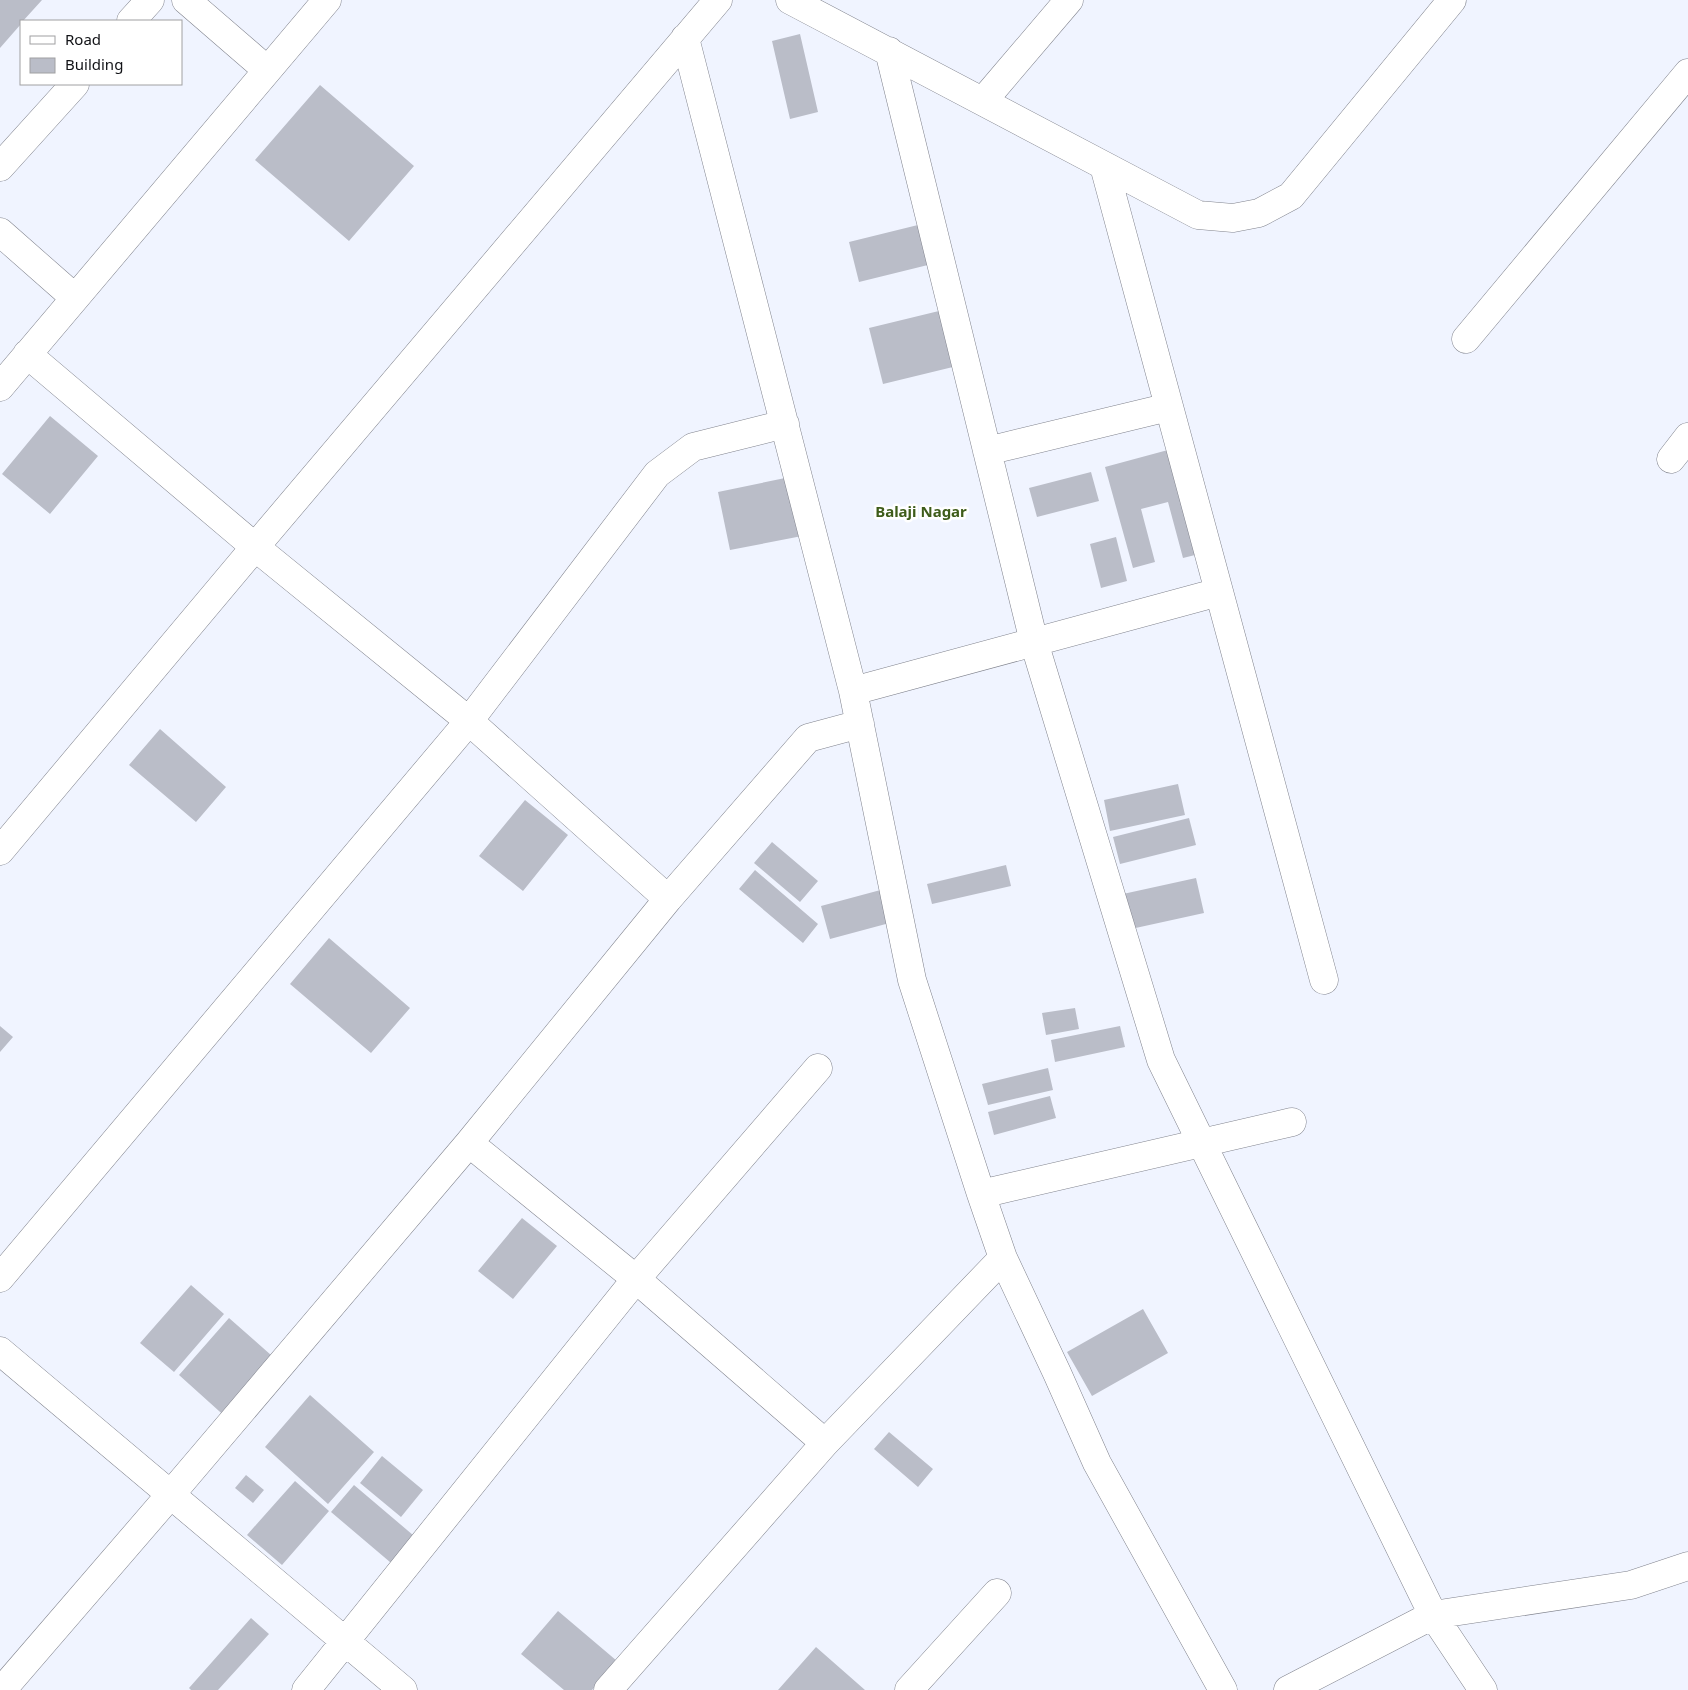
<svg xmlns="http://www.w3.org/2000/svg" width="1688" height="1690" font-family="'Noto Sans',sans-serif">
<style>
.building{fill:#babdc8}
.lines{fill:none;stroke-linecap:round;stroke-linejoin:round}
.minor-casing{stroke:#80838d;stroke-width:29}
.minor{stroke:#fff;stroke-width:28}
.labels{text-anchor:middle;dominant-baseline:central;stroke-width:5;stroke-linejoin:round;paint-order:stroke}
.neighbourhood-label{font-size:15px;font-weight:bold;fill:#3e5c1a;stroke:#fff}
</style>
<rect width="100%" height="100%" fill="#f0f4ff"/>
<!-- building -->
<path class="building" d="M0 0H42L23 21H21V24L0 48Z
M800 34 818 112 790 119 772 41Z
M320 85 414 166 349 241 255 160Z
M926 223 936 263 859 282 849 242Z
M943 310 957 366 883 384 869 328Z
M50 416 98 456 50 514 2 474Z
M1179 447 1207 552 1183 558 1168 502 1141 509 1155 562 1133 568 1105 467Z
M1091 472 1099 501 1037 517 1029 488Z
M790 477 802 536 730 550 718 492Z
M1116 537 1127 581 1101 588 1090 544Z
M160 729 226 787 196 822 129 765Z
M1178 784 1185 815 1110 831 1104 800Z
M525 800 568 835 523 891 479 856Z
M1189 818 1196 845 1120 864 1113 837Z
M772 842 818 881 800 902 754 863Z
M1006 865 1011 886 932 904 927 884Z
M755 870 818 924 803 943 739 889Z
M1196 878 1204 913 1131 929 1123 894Z
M888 888 897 921 830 939 821 906Z
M329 938 410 1008 371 1053 290 984Z
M1075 1008 1079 1029 1046 1035 1042 1013Z
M0 1026 13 1037 0 1052Z
M1120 1026 1125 1047 1055 1062 1051 1040Z
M1048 1068 1053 1090 988 1105 982 1084Z
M1050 1096 1056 1118 994 1135 988 1112Z
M522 1218 557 1246 513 1299 478 1271Z
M191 1285 224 1314 174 1372 140 1343Z
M1143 1309 1168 1353 1092 1396 1067 1352Z
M229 1318 280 1363 229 1420 179 1375Z
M310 1395 374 1452 328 1504 265 1447Z
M889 1432 933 1469 918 1487 874 1449Z
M382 1456 423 1490 401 1517 360 1483Z
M246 1475 264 1490 253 1503 235 1488Z
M295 1481 329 1511 282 1565 247 1535Z
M354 1485 420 1541 397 1568 331 1512Z
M558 1611 617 1661 592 1690H564L521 1654Z
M251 1618 269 1634 218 1690H191L189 1688Z
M816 1647 865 1690H778Z"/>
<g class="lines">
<!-- minor casing -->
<g class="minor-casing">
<path id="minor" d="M186 0 267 70
M790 0 1198 215 1233 218 1259 213 1291 196 1452 0
M131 21 150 0
M685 38 853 691 912 980 981 1194 1003 1258 1057 1373 1097 1463 1223 1690
M889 51 1034 642 1161 1060 1433 1615 1483 1690
M983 101 1069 0
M1104 166 1324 980
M0 167 75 84
M0 232 75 298
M1466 339 1688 73
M27 354 255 547 469 721 668 899
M0 387 327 0
M987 451 1169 407
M1671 459 1688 437
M853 691 1219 592
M0 851 255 547 718 0
M469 1143 636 1279 825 1443
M981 1194 1292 1122
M0 1278 469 721 657 474 693 447 785 424
M0 1351 403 1690
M2 1690 171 1494 469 1143 668 899 808 738 860 724
M306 1690 636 1279 818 1068
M608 1690 825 1443 1003 1258
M909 1690 997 1593
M1288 1690 1433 1615 1631 1585 1688 1566"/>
</g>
<!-- minor -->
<use href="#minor" class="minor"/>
</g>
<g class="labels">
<!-- neighbourhood labels -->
<g class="neighbourhood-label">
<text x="921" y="511">Balaji Nagar</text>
</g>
</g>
<!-- legend -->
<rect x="20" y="20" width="162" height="65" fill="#ffffff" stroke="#a0a0a2"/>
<rect x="30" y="36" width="25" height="8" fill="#ffffff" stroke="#a0a0a2"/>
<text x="65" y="45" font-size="15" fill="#111216">Road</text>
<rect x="30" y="58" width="25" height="15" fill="#babdc8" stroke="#a0a0a2"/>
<text x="65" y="70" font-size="15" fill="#111216">Building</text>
</svg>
